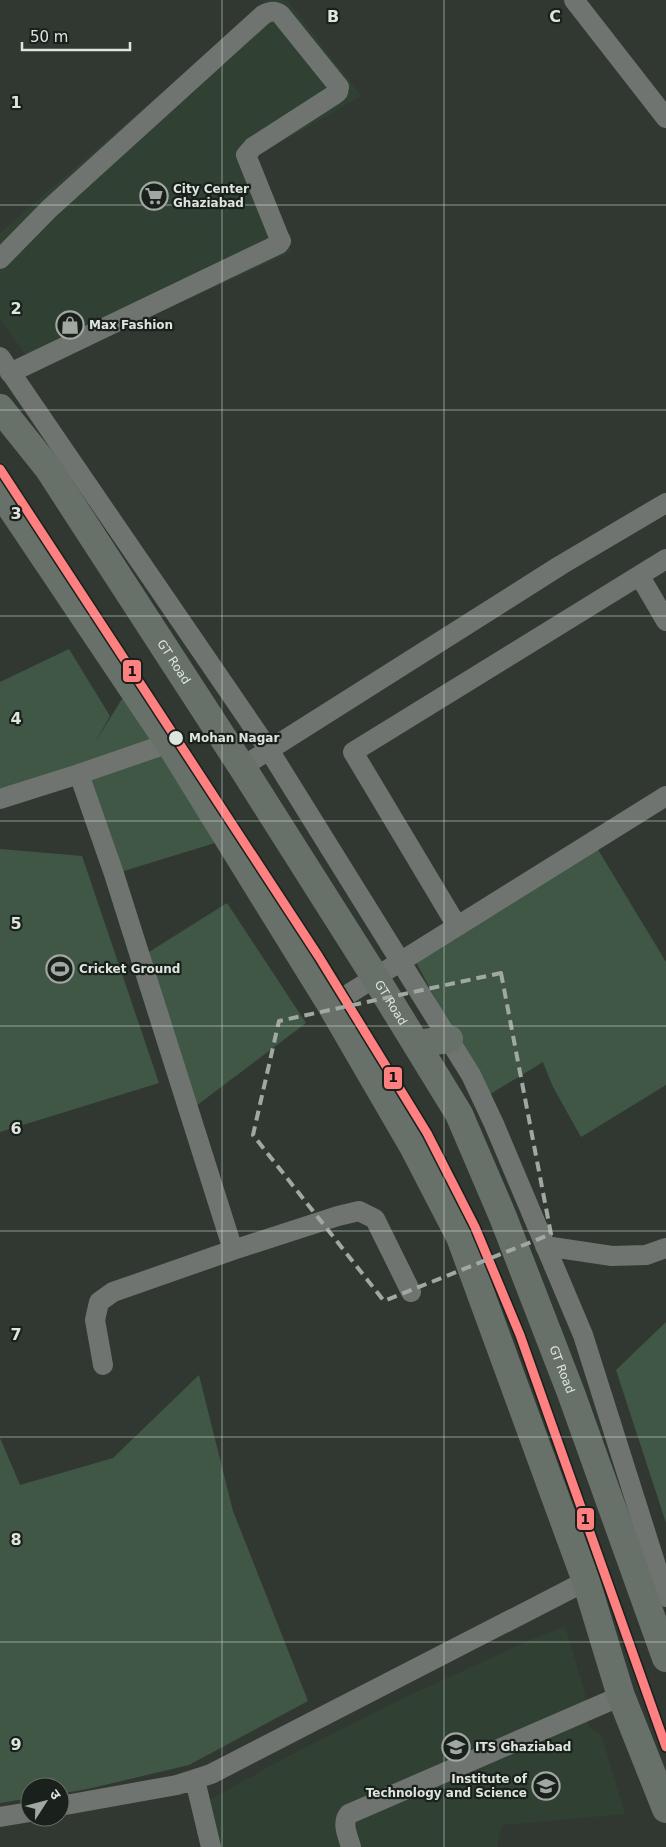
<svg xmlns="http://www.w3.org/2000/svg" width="666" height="1847" font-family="'DejaVu Sans','Noto Sans Devanagari',sans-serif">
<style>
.built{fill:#304133}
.green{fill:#415745}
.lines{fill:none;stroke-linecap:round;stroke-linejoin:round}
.minor{stroke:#707470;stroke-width:20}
.highway{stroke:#677169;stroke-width:28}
.metro-1-casing{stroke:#1a201b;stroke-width:12}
.metro-1{stroke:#ff8080;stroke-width:9}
.marked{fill:none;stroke:#a1a8a2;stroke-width:4;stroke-dasharray:10 6;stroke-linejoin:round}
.grid{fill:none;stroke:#dde5de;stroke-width:1;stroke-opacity:0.55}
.stop-dot{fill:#dde5de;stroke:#1a201b;stroke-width:2}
.labels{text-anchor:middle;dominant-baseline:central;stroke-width:4.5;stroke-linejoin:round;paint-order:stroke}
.poi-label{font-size:12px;font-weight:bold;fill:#dde5de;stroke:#1a201b;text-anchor:start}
.street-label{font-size:12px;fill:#dde5de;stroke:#1a201b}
.stop-label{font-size:12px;font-weight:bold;fill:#dde5de;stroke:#1a201b;text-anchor:start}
.grid-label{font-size:16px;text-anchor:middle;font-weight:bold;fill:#dde5de;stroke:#1a201b;stroke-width:4.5;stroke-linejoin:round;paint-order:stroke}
.line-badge{stroke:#1a201b;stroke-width:2}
.pale-badge-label{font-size:14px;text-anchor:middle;font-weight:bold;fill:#111}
</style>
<rect width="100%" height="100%" fill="#313832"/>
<!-- built -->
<path class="built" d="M266 0H287L361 96 250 160 292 252 36 369 0 319V233L144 108Z
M565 1626 588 1704 583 1710 589 1728 601 1734 625 1814 502 1825 497 1847H213L202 1804 283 1759 393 1703 528 1641Z"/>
<!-- green -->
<path class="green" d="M69 649 110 716 94 744 130 686 228 839 114 874 79 769 0 799V682Z
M597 848 666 962V1085L581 1137 553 1087 543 1062 487 1096 416 962Z
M0 849 82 856 159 1083 0 1132Z
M227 903 306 1023 192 1109 141 957Z
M666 1322V1523L616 1370Z
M199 1375 233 1511 308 1701 189 1765 92 1788 60 1794V1787H30V1798L0 1803V1438L20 1485 113 1458Z"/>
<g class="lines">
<!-- minor -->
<path class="minor" d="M574 0 666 118
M0 259 49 209 263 15C270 11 275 10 281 15L339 87 338 92 334 95 253 147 246 155 279 237 281 241 279 244 10 373
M0 357 269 750 471 1075 494 1124 583 1335 666 1597
M638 577 645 585 666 621
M242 767 561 565 666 503
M79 774 114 874 233 1250
M0 799 79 774 169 743
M457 926 353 752 666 559
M331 1005 666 796
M545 1246 612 1256 646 1255 666 1248
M103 1365 95 1320 99 1302 113 1292 233 1250 338 1216 359 1211 375 1219 411 1292
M195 1780 211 1847
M60 1806 177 1785 211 1774 586 1581
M0 1817 30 1812
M351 1847C348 1836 341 1823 349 1814L621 1696"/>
<!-- highway -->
<g class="highway">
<path id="s1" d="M0 408 48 468 242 767 375 977 459 1114 503 1217 571 1393 666 1658"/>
<path d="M0 491 173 749 331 1005 414 1148 460 1237 586 1581 621 1696 666 1809"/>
<path d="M417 1044 449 1039"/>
</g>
<!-- metro-1 casing -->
<g class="metro-1-casing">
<path id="metro-1" d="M0 469 319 957 427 1133 475 1227 520 1335 666 1747"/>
</g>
<!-- metro-1 -->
<use href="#metro-1" class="metro-1"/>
</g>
<!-- marked area -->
<path class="marked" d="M501 973 551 1234 384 1301 253 1135 279 1021Z"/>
<!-- grid -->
<path class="grid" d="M222 0V1847M444 0V1847M0 205H666M0 410H666M0 616H666M0 821H666M0 1026H666M0 1231H666M0 1437H666M0 1642H666"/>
<!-- icons -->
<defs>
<g id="supermarket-ring" transform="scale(1.4375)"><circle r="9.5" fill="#1a201b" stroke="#a1a8a2" stroke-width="1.5"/><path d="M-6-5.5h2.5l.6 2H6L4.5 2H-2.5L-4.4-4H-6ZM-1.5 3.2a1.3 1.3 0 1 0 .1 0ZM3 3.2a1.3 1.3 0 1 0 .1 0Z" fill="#a1a8a2"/></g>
<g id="shop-ring" transform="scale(1.4375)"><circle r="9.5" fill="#1a201b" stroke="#a1a8a2" stroke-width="1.5"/><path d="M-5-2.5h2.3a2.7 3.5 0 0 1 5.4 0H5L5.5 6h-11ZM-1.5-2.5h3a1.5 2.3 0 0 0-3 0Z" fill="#a1a8a2"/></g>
<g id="stadium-ring" transform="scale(1.4375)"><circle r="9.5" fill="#1a201b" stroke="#a1a8a2" stroke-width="1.5"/><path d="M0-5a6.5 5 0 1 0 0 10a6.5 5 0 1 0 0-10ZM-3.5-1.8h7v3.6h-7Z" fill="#a1a8a2"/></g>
<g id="university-ring" transform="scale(1.4375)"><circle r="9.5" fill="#1a201b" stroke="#a1a8a2" stroke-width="1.5"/><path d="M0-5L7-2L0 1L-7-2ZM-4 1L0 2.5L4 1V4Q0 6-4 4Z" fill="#a1a8a2"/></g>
</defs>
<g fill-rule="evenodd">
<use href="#supermarket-ring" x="154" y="196"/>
<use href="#shop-ring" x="70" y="325"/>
<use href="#stadium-ring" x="60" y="969"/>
<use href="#university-ring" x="456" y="1747"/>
<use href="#university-ring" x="546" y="1786"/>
</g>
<!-- markers -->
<circle class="stop-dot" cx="176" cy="738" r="8"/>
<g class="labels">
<!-- poi labels -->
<g class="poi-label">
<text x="173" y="189">City Center<tspan x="173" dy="14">Ghaziabad</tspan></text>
<text x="89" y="325">Max Fashion</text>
<text x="79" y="969">Cricket Ground</text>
<text x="475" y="1747">ITS Ghaziabad</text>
<text x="527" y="1779" text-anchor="end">Institute of<tspan x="527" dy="14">Technology and Science</tspan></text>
</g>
<!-- street labels -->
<g class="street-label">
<text stroke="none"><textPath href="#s1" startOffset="308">GT Road</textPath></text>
<text stroke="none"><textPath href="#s1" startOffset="712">GT Road</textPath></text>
<text stroke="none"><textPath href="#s1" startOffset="1118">GT Road</textPath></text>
</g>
<!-- stop labels -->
<g class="stop-label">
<text x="189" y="738">Mohan Nagar</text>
</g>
</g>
<g class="grid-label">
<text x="333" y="22">B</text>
<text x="555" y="22">C</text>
<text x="16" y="108">1</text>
<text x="16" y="314">2</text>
<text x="16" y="519">3</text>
<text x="16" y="724">4</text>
<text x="16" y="929">5</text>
<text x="16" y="1134">6</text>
<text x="16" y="1340">7</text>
<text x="16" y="1545">8</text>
<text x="16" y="1750">9</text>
</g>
<g class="line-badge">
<rect x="122" y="659" width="20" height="24" rx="5" fill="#ff8080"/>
<rect x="383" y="1066" width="20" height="24" rx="5" fill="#ff8080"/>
<rect x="576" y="1507" width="19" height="24" rx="5" fill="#ff8080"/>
</g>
<g class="pale-badge-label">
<text x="132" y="676">1</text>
<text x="393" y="1082">1</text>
<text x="585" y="1524">1</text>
</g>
<!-- north arrow -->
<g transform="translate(45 1802) rotate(54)"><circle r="24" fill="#1a201b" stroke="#686f69"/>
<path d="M0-4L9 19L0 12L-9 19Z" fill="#a1a8a2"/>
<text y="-8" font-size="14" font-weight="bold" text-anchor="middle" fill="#dde5de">उ</text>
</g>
<!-- scale -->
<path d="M22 42v8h108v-8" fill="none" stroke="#dde5de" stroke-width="2.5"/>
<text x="30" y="42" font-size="15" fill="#dde5de" stroke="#1a201b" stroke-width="4" paint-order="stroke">50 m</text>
</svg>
